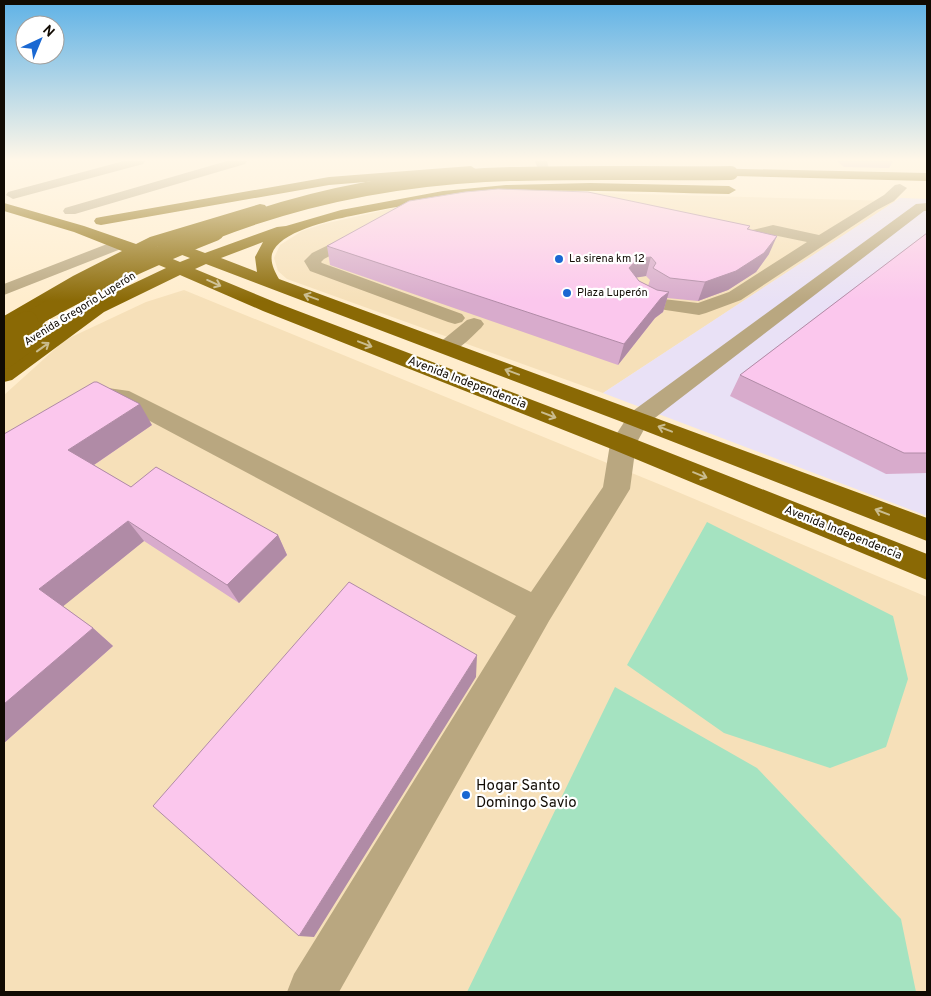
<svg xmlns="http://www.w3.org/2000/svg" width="931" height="996" font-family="Overpass,sans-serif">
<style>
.built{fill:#f6e0b9}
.industrial{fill:#e9e1f6}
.green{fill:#a5e3c1}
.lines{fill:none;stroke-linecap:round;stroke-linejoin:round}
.minor{fill:#b9a780;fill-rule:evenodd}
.major{fill:#8a6905;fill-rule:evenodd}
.major-bridge-far2{stroke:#8a6905;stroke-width:14}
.major-bridge-far1{stroke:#8a6905;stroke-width:18}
.major-bridge{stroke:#8a6905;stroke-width:22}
.wall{fill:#d8abcc;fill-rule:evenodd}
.shaded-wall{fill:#b08ba6}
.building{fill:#fbc7ed;stroke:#b08ba6}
.oneway{stroke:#cabc8e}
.poi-dot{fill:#1a68d2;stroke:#fff;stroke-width:2}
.labels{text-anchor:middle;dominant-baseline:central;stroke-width:4.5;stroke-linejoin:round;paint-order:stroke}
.far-poi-label{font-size:11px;fill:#110b03;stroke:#fff;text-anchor:start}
.far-street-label{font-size:11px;fill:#110b03;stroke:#fff}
.street-label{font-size:12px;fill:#110b03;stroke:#fff}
.near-poi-label{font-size:15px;fill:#110b03;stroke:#fff;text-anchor:start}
</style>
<rect width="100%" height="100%" fill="#ffedcd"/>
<!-- built -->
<path class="built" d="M600 193 896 201 603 393 287 279 278 271 274 258 280 245 302 231 323 224 399 207 506 195Z
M184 290 666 487 927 597V992H4V395L65 340 146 302Z"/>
<!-- industrial -->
<path class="industrial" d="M900 198 927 199V516L603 393Z"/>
<!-- green -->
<path class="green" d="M707 522 893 616 908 679 886 747 830 768 724 733 627 665Z
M615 687 757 768 901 919 916 992H467Z"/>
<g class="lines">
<!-- minor -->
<path class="minor" d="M124 161H145L143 164 13 199 6 195 8 192Z
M227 161H247L245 164 75 214H65L63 211 65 208Z
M535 161H547L549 169 547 172H539Z
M900 184 907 188 894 201 877 210 741 300 706 313 699 315 652 308 635 299 626 288C630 282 635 281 642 283L647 291 663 299 698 303 729 292 807 242 773 235 748 241 722 237 719 234 722 231H748L773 225 819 235 884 195 895 185Z
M927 203V211H924L647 424 636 444 630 489 549 621 339 992H287L294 974 516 616 116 403 100 400 97 395 100 390 108 388 129 391 531 592 603 487 610 444 630 413 916 204Z
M361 229 366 231 369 234 366 237 324 259 321 262 322 263 462 314 465 318 462 322 455 324 448 322 310 271 304 261 312 253Z
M120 239 126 241 128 244 126 247 4 295V284Z
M474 318 481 320 484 324 481 328C469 339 456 356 439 351L436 347 439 343 467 320Z"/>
<!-- major -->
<path class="major" d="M471 166 477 170 475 173 329 185 101 225 96 224 94 221 96 218 101 217 329 177Z
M701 168 927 173V181L697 175 695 172 697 169Z
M590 183 729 186 736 190 729 194C655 193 580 188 505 193 453 197 402 205 351 216 331 220 278 232 272 254 270 263 275 272 279 279L927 518V541L630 425 206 264 195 269 277 303 632 438 927 554V580L614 450 263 311 180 275 104 312 12 380 4 382V365L90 304 166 268 137 256 86 283 11 328 4 330V316L73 276 122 251 74 232 4 211V203L84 226 136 244 150 237 260 204 265 205 267 208 265 211 173 241 205 253 277 227 286 226 341 210 443 191 506 185ZM263 242 255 257 257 272 221 258ZM159 246 190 258 180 262 151 250Z"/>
<!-- major-bridge-far2 -->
<path class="major-bridge-far2" d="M212 233C298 199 393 180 485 175 567 171 649 174 731 173"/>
<!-- major-bridge-far1 -->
<path class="major-bridge-far1" d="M25 323C86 287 149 258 215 232"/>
<!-- major-bridge -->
<path class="major-bridge" d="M4 336 27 322
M4 358 39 332"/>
</g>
<!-- wall -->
<path class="wall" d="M837 161H893L889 168 844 167Z
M750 226 749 230 769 254 756 272 728 290 698 301 667 298 663 312 655 318 618 365 330 265 327 246ZM646 276 650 280 648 286 639 281 636 277Z
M927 233V473L886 474 730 396 740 375Z
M152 425 94 465 131 487 278 535 287 555 239 603 144 541 63 606 93 628 113 646 4 743V434Z"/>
<!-- shaded-wall -->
<path class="shaded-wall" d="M777 236 769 254 756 272 728 290 698 301 705 282Z
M651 257 646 276 634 278 629 268 638 258Z
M669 292 663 312 655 318 618 365 624 344 661 298Z
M140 404 152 425 85 471 68 450Z
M128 521 144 541 61 608 39 589Z
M278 535 287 555 239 603 227 585Z
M93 628 113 646 4 743V704Z
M477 655 476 677 314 937 299 936Z"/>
<!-- building -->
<path class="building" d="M498 189 588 192 750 226 747 229 777 236 764 253 736 271 705 282 670 278 653 268 656 263 651 257 638 258 629 268 639 281 657 290 669 292 661 298 624 344 327 246 409 201 465 192Z
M927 233V453H904L740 375Z
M94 382H97L140 404 68 450 131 487 156 467 278 535 227 585 128 521 39 589 93 628 4 704V434Z
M349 582 477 655 299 936 153 806Z"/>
<!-- one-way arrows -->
<defs><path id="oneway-shaft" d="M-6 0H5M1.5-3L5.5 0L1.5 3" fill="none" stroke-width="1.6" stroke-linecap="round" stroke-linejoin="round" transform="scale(1.25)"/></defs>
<g class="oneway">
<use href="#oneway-shaft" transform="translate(214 283) rotate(24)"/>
<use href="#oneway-shaft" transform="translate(311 297) rotate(-160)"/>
<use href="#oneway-shaft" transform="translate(365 344) rotate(21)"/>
<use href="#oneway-shaft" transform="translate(43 347) rotate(-36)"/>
<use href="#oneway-shaft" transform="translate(512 372) rotate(-160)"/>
<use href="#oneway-shaft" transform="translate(549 415) rotate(21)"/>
<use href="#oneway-shaft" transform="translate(665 429) rotate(-159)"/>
<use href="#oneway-shaft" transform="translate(700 475) rotate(22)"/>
<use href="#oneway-shaft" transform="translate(882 512) rotate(-159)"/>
</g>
<!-- sky -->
<linearGradient id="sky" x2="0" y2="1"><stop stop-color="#5fb2e6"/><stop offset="0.53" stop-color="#fff7e8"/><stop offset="1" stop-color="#fff7e8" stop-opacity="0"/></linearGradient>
<rect width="931" height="301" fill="url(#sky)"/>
<!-- markers -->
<g class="poi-dot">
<circle cx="559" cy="259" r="5"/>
<circle cx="567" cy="293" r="5"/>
<circle cx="466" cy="795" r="5"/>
</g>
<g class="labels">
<!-- far-poi labels -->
<g class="far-poi-label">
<text x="569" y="259">La sirena km 12</text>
<text x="577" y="293">Plaza Luperón</text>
</g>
<!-- far-street labels -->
<g class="far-street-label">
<text transform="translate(80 309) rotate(-32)">Avenida Gregorio Luperón</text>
</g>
<!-- street labels -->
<g class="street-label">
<text transform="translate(467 383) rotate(21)">Avenida Independencia</text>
<text transform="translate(843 533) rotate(22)">Avenida Independencia</text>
</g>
<!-- near-poi labels -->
<g class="near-poi-label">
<text x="476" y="786">Hogar Santo<tspan x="476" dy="17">Domingo Savio</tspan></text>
</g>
</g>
<!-- border -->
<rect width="931" height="996" fill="none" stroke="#110b03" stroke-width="10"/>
<!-- north arrow -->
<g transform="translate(40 40) rotate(44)"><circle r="24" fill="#ffffff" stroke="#a09d9a"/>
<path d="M0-4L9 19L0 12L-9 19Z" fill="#1a68d2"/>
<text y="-8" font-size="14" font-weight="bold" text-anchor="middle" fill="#110b03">N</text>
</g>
</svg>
